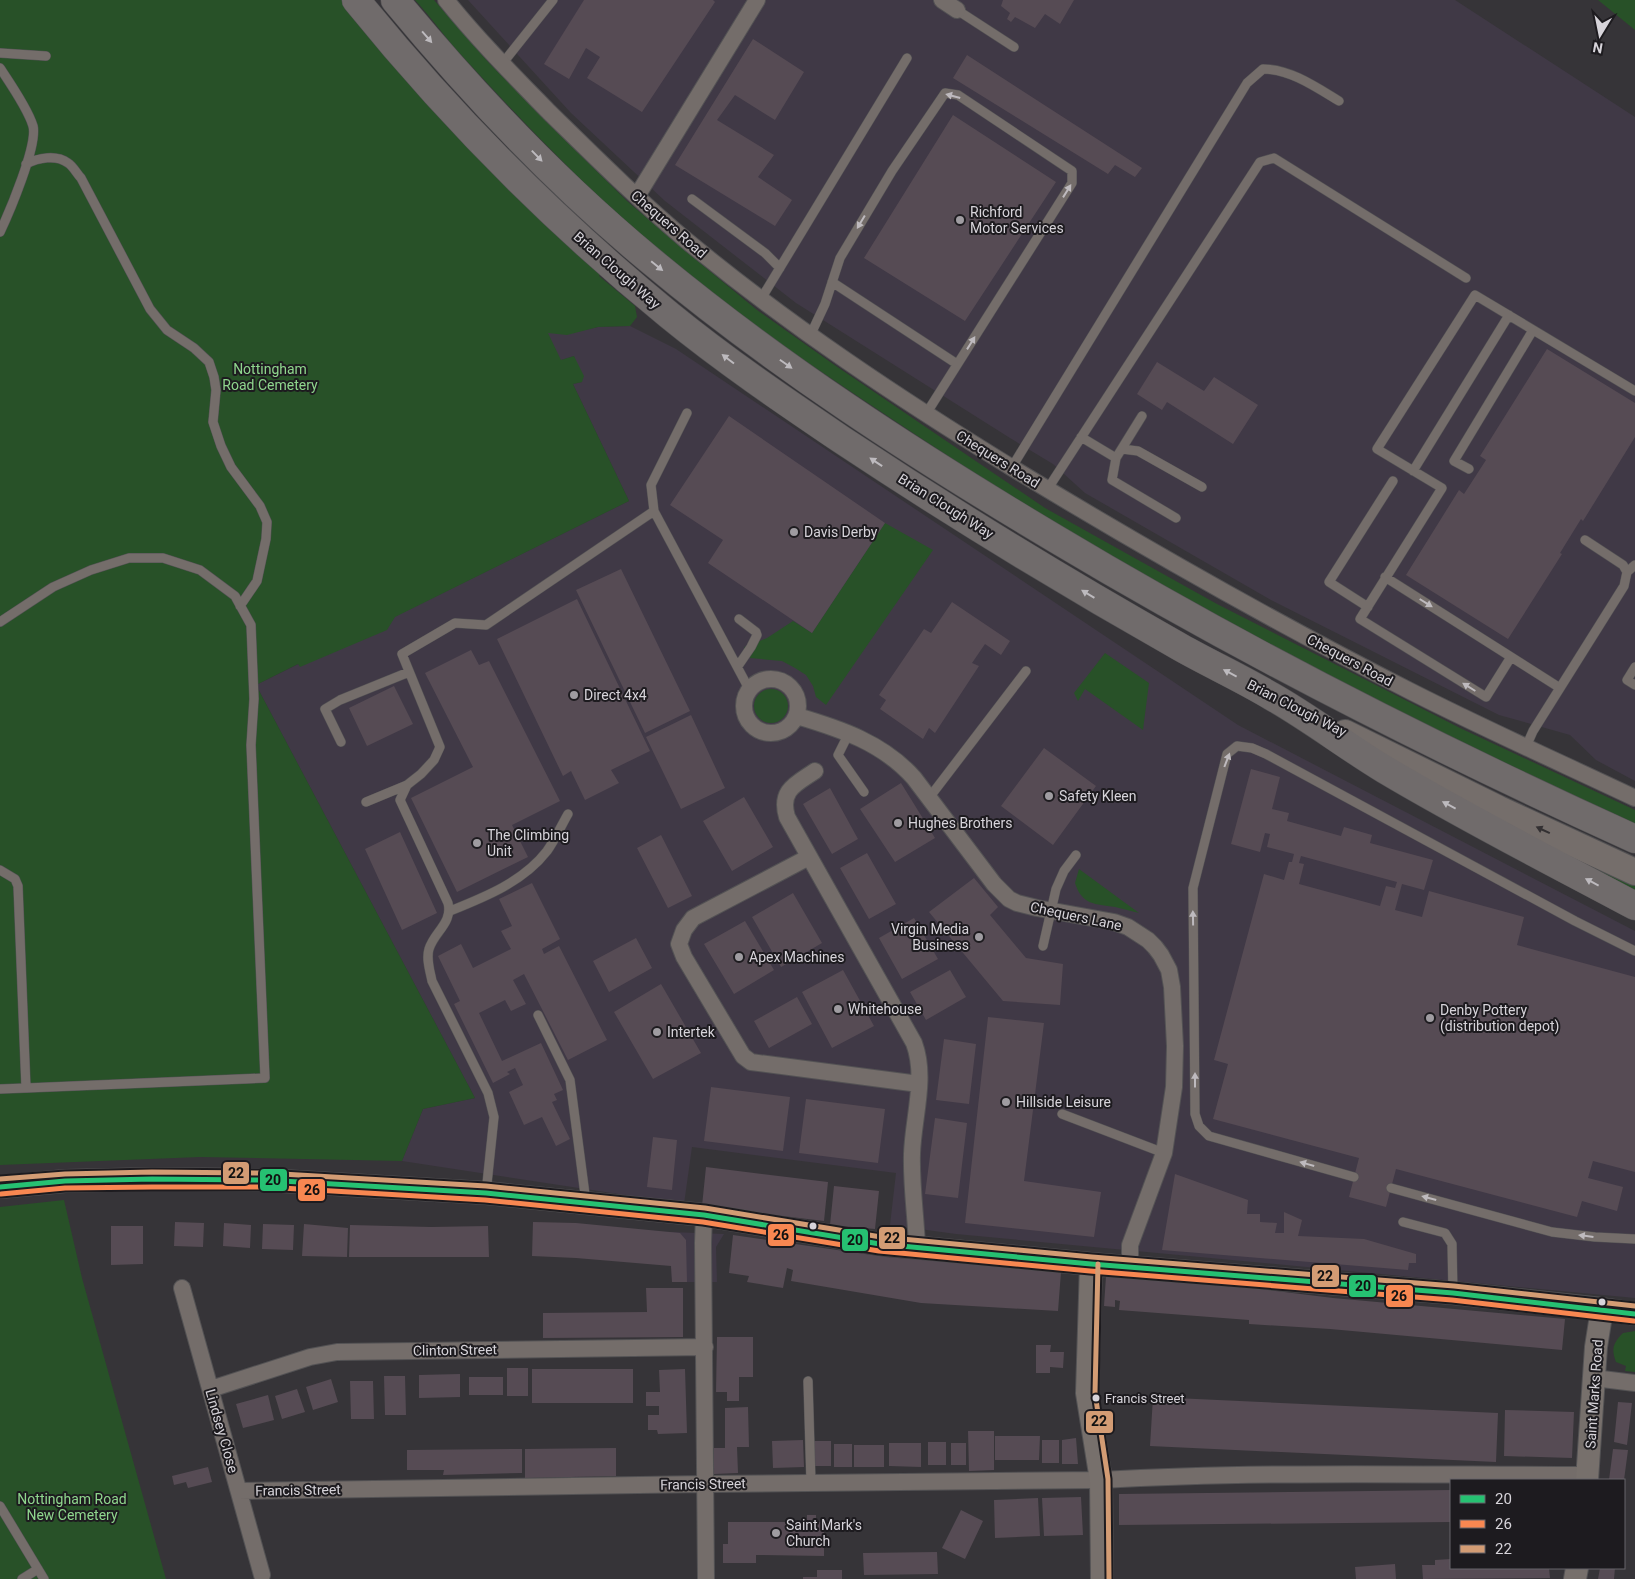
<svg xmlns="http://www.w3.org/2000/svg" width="1635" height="1579" font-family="Roboto,sans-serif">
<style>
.built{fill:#403946}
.green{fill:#285128}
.building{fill:#564b54;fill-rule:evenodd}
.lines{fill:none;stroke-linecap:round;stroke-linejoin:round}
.lane-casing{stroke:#535254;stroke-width:10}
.street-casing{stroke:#535254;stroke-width:18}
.secondary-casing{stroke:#535254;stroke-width:24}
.primary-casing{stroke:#535254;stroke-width:28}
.highway-casing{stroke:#535254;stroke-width:29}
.lane{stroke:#746d6a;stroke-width:9}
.street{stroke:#746d6a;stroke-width:16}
.secondary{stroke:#77706c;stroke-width:22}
.primary{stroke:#756e6b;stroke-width:26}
.highway{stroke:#706b6b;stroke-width:28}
.bus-1-casing{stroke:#1d1b1f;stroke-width:9}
.bus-2-casing{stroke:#1d1b1f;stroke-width:9}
.bus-3-casing{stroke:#1d1b1f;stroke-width:9}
.bus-1{stroke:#26c172;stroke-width:5}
.bus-2{stroke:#f88751;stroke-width:5}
.bus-3{stroke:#d39c74;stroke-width:5}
.oneway{fill:#bdbabe}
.oneway2{fill:#bebabe}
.oneway3{fill:#333032}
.poi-dot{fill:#9f9ca1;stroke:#1d1b1f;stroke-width:2}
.bus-dot{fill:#d7d4da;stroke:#1d1b1f;stroke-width:2}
.labels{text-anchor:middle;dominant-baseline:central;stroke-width:4;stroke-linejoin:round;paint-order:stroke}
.bus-label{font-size:13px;fill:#d7d4da;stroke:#1d1b1f;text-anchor:start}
.poi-label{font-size:14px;fill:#d7d4da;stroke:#1d1b1f;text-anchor:start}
.street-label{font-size:14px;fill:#d7d4da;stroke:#1d1b1f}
.park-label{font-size:14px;fill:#8fd68d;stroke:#1d1b1f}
.line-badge{stroke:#1d1b1f;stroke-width:2}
.pale-badge-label{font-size:14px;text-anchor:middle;font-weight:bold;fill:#111}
</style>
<rect width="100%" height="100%" fill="#363438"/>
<!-- built -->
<path class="built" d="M468 0H1455L1635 117V781L1596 760 1570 735 1499 715 1271 600 1085 493 1053 464 1010 438 796 303 665 201 571 113Z
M630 326 676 349 1238 725 1635 931V1298L956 1234 890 1225 896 1173 692 1147 684 1204 402 1161 423 1109 475 1098 256 685 629 501 573 384 582 382 574 356 549 364 533 331 567 334 598 327Z
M670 1232 724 1234 716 1247 717 1282H672Z"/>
<!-- green -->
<path class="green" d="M0 0H343L382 50 602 272 599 276 635 306 637 317 630 326 598 327 567 335 548 333 561 360 574 356 584 376 582 382 573 384 629 501 395 617 387 630 300 667 298 664 256 685 475 1098 423 1109 402 1161 200 1157 0 1165Z
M415 0H434L489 63 558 133 627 201 683 249 757 310 833 364 1045 508 1217 604 1460 728 1635 810V826C1536 779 1437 731 1340 681 1309 666 1277 651 1247 634 1122 566 1001 492 883 413 800 358 717 302 642 236 579 181 520 119 463 57 446 39 432 18 415 0Z
M1598 0H1635V30Z
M885 523 933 550 826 705 816 697 813 686 806 675 795 668 782 661 750 658 744 647 767 638 793 621 812 633Z
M1105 653 1149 683 1143 730 1085 689 1078 701 1074 693Z
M754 706a17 17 0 1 1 34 0a17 17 0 1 1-34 0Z
M1596 865 1635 883V893L1592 869Z
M1079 869 1139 913C1131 911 1123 909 1115 907 1095 904 1082 905 1075 883Z
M64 1200 82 1278 166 1579H0V1207Z
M1635 1331V1372L1625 1371 1626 1366 1616 1362C1611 1349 1613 1343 1623 1333Z"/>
<!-- building -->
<path class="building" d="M584 0H713L715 2 642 112 587 78 600 57 586 48 569 79 544 64Z
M1003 0H1074L1060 24 1045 14 1035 28 1015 17 1011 22 1007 19 1010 13 1001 6Z
M753 39 804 72 775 120 735 95 717 120 774 155 758 177 792 200 775 226 675 165Z
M967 55 1142 168 1135 177 1115 165 1108 174 953 78Z
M953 115 1056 182 965 321 864 258Z
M1547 349 1635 403V437L1583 521 1581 519 1560 553 1562 554 1508 639 1406 575 1459 490 1464 494 1486 460 1480 456Z
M1157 362 1204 391 1214 377 1258 405 1233 444 1167 402 1162 410 1137 394Z
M729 416 885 523 812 633 708 563 723 540 670 505Z
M621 569 690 711 645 733 576 590Z
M577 599 650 751 611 770 619 783 585 800 571 771 563 776 497 639Z
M952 602 1010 641 1001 655 985 644 972 663 979 666 935 733 929 728 923 739 880 709 886 700 879 695 924 629 931 633Z
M471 650 479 665 489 661 560 801 512 825 528 857 457 892 411 798 473 767 425 673Z
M394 686 413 724 367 746 349 708Z
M691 715 725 788 681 809 646 737Z
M1044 748 1096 786 1053 845 1001 806Z
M1251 769 1280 777 1272 809 1289 813 1287 821 1341 836 1344 827 1372 835 1370 843 1433 860 1424 890 1402 884 1395 910 1422 917 1429 891 1524 917 1517 945 1635 977V1172L1593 1161 1588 1178 1623 1187 1617 1211 1582 1201 1577 1217 1396 1169 1386 1207 1349 1197 1359 1158 1213 1119 1228 1064 1214 1060 1264 874 1284 880 1289 862H1292L1294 854 1267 847 1270 834 1265 833 1260 852 1231 844ZM1301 856 1397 882 1395 888 1386 886 1380 906 1299 884 1304 864 1299 863Z
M901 783 935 838 895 862 860 809Z
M830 788 858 839 832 854 803 804Z
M744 797 773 847 732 871 703 821Z
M400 832 437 913 402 930 365 849Z
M661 835 692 896 668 908 637 848Z
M867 853 896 904 869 919 840 868Z
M974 878 998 907 990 915 1026 958 1063 964 1060 1005 1003 1001 929 912Z
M532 883 560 939 542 949 544 954 559 946 607 1040 568 1060 524 974 513 980 526 1004 511 1011 505 1000 479 1013 502 1061 541 1043 563 1090 554 1094 557 1100 552 1102 570 1139 556 1146 542 1117 524 1125 509 1092 523 1085 515 1068 507 1072 510 1074 493 1083 454 1004 460 1001 438 956 461 944 473 968 511 949 501 931 512 926 499 899Z
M793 893 822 943 781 967 752 917Z
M914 918 938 959 902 979 879 938Z
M745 921 774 970 734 994 704 944Z
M636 938 652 968 609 992 593 961Z
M843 970 874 1026 832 1048 802 992Z
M950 970 966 997 926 1020 910 992Z
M661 984 701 1053 653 1079 614 1012Z
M797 997 812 1024 769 1048 754 1021Z
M988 1017 1044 1023 1024 1181 1101 1192 1094 1237 965 1223Z
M944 1039 976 1044 969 1104 936 1100Z
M711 1087 790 1097 783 1151 704 1141Z
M806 1099 885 1109 878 1163 799 1153Z
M935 1118 967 1123 958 1198 925 1194Z
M653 1137 677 1140 672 1190 647 1187Z
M706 1167 828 1182 824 1221 702 1206Z
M1175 1174 1248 1200 1247 1214H1260V1222L1277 1223 1275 1233H1284V1212L1302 1220 1298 1236 1364 1239 1416 1254V1263H1409L1408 1270 1162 1250Z
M834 1186 879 1191 875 1229 830 1225Z
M175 1222 204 1223 203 1247 174 1246Z
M533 1222 576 1223 680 1233 686 1240 687 1282H672L671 1266 576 1258 532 1256Z
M224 1223 251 1225 250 1248 223 1246Z
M263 1224 294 1225 293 1250 262 1249Z
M304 1224 348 1228 347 1257 302 1256Z
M350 1225 431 1227 488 1226 489 1257H349Z
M111 1226H143V1264L111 1265Z
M733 1235 886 1257 1061 1272 1058 1311 921 1303 791 1281 793 1270 787 1268 783 1288 747 1282 749 1276 729 1273Z
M1106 1276 1252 1288 1333 1298 1565 1319 1562 1350 1330 1329 1249 1324V1320L1119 1310 1120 1301 1115 1300V1307L1104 1306Z
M646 1288H683V1337L543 1338V1313L647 1312Z
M717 1337H753V1377H739V1401H727V1392H716Z
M1036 1345H1051L1050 1352H1064L1063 1368 1050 1367V1373H1036Z
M507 1368H528V1396H507Z
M532 1369H633V1403H532Z
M685 1369 687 1433 658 1434 657 1430H648V1415H659V1406H646V1392H660L659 1370Z
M460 1374V1397L419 1398V1375Z
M384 1376H405L406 1415H385Z
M469 1377H503V1395H469Z
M331 1379 338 1402 313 1410 306 1387Z
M350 1381H373L374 1419H351Z
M297 1389 305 1412 282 1419 275 1396Z
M268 1395 274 1420 243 1428 236 1404Z
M1153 1397 1498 1413 1496 1462 1150 1446Z
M1618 1402 1632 1403 1627 1445 1614 1442Z
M748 1407 749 1447H737L738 1473 714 1474V1448H725V1408Z
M1505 1410 1574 1412 1572 1458 1504 1456Z
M968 1431H994V1470L969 1471Z
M995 1436H1040L1039 1460H995Z
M1076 1438 1078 1464H1062V1440Z
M803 1440 804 1467 773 1468 772 1441Z
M1042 1440H1059V1463H1042Z
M814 1441H831V1466H813Z
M928 1442H946V1465H928Z
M889 1443H921V1467L889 1466Z
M951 1443H966V1465H951Z
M834 1444H852V1467H834Z
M854 1445H884V1467H854Z
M616 1448V1476L525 1478V1449Z
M522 1449V1473L443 1475 444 1470H407V1450Z
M1613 1449 1628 1450 1624 1480H1609Z
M208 1467 212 1482 188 1488 186 1482 174 1485 172 1476Z
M1451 1490V1522L1119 1525V1494Z
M1081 1497 1083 1535 1044 1536 1042 1498Z
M1038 1498 1040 1536 995 1538 994 1500Z
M961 1510 983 1521 965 1559 942 1548Z
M807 1515H816V1522H824V1556L756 1555V1563H723V1544H728V1522H807Z
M937 1552 938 1574 864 1575 863 1553Z
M1451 1559V1568H1549L1550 1578 1423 1579 1422 1565H1435V1560Z
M1395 1564 1396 1579H1356L1355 1567Z
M1600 1568H1615L1614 1579H1598Z
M817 1570H842V1579H803V1577H817Z"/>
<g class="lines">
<!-- lane casing -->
<g class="lane-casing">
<path id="lane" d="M957 10 1014 47
M0 53 46 56
M502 64 553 0
M0 68C10 83 28 109 33 126 38 145 9 213 0 232
M26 164C38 158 56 154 68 163 73 166 77 174 81 178L150 309 167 330 194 348 209 362 214 377 216 390 213 422 221 446 231 467 260 506 267 522 266 539 257 581 240 606
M692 199 765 253 780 268
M832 282 957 364
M761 299 907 58
M810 336 825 304 840 258 892 171 945 93 958 95 1072 171V183L926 414
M687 413 651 485 654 511 749 689
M1142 416 1116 458 1112 480 1176 518
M1081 437 1116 458
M1122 449 1138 451 1202 487
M1012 467 1247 83 1263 69C1290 69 1316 87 1339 101
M1469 469 1454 461 1533 330
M1413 471 1509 315
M1047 490 1260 162 1274 158 1466 278
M1627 572 1635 565
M1385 577 1560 688
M1368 607 1329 582 1393 481
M0 622 53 587 91 570 129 558H163L200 570 235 596 251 625 254 699 251 745 265 1078 26 1088
M1511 657 1486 697 1360 619 1442 488 1377 449 1475 295 1635 391
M738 666 751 647 757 635 756 632 739 619
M1635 667 1627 680 1635 685
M849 733 838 755 864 792
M341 742 325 709 340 700 409 672
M1526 747 1533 731 1624 586 1627 572 1623 565 1585 540
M929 798 1026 671
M366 802 407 785
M0 870 15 879 18 886 26 1088 0 1089
M450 911C485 897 523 882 547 851 555 840 561 826 568 814
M1043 946 1056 889 1064 871 1076 855
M538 1015 570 1080 586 1202
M1062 1114 1164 1153
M1354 1177 1209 1136 1199 1126 1195 1114 1193 888 1227 754 1237 746 1252 748 1266 754 1575 921 1635 951
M1391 1188 1552 1232 1595 1237 1635 1239
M486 1193 494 1117 488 1093 432 981C430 971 426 959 429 949 434 932 453 923 448 903L400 800 407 785 421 774 434 760 440 747 402 654 455 623 486 625 654 511
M1403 1222 1445 1233 1452 1244 1453 1293
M808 1381 811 1483
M0 1506 44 1579
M22 1579 38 1569"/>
</g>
<!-- street casing -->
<g class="street-casing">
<path id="street" d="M446 0C478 40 514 76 549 112 594 156 639 201 687 241 790 326 900 399 1014 469 1144 548 1276 623 1412 692 1485 729 1561 763 1635 798
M942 0 957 10
M637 196 757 0
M744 706a27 27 0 1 1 54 0a27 27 0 1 1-54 0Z
M797 716C841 729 883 743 914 778L994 884 1009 899 1017 903 1037 908 1114 922 1128 927 1148 940 1155 947 1161 955 1169 970 1172 987 1175 1046 1174 1087 1164 1153 1130 1245V1267
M815 771C796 784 779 790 787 817L914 1043C927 1078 913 1118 912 1154 911 1185 916 1217 917 1247
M809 857 693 918 684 930 679 944 684 957 743 1056 751 1062 919 1084
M704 1215 703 1243 706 1579
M182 1288 262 1575
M1594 1378 1635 1383
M211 1389 310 1357 337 1352 705 1347
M239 1491 704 1484 1101 1480C1263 1471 1425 1475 1587 1475"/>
</g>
<!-- secondary casing -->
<g class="secondary-casing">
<path id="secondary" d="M0 1187 65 1181 152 1179 265 1180 486 1193 704 1215 880 1244 1091 1264 1453 1293 1602 1309 1635 1314
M1091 1264 1087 1393 1101 1480 1102 1579
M1587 1480 1596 1347 1602 1309
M1575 1579 1577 1568"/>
</g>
<!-- primary casing -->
<g class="primary-casing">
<path id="primary" d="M1345 733 1499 809 1635 872"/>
</g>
<!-- highway casing -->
<g class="highway-casing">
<path id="highway" d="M356 0C449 115 554 221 669 315 724 360 783 400 842 440 952 513 1065 582 1180 647 1210 664 1241 678 1271 696 1310 718 1346 746 1384 769 1466 818 1551 861 1635 906
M395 0C472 93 557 183 650 260 776 365 915 455 1056 539 1243 651 1437 749 1635 839"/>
</g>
<!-- lane -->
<use href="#lane" class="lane"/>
<!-- street -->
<use href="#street" class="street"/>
<!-- secondary -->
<use href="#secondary" class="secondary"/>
<!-- primary -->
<use href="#primary" class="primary"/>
<!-- highway -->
<use href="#highway" class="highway"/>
<!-- bus-1 casing -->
<g class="bus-1-casing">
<path id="bus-1" d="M0 1187 65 1181 152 1179 265 1180 486 1193 704 1215 880 1244 1091 1264 1453 1293 1635 1314"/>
</g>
<!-- bus-2 casing -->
<g class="bus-2-casing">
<path id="bus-2" d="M1 1194 65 1188 152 1187H265L485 1200 703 1222 879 1251 1090 1271 1452 1300 1634 1321"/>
</g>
<!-- bus-3 casing -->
<g class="bus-3-casing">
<path id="bus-3" d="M0 1179 65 1174 152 1172 265 1173 486 1186 705 1208 881 1237 1092 1257 1454 1286 1635 1306
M1098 1264 1095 1393 1108 1479 1109 1579"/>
</g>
<!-- bus-1 -->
<use href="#bus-1" class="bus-1"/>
<!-- bus-2 -->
<use href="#bus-2" class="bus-2"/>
<!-- bus-3 -->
<use href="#bus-3" class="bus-3"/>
</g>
<!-- one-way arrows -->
<defs><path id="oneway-solid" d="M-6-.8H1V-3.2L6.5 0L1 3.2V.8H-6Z" transform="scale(1.25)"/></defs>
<g class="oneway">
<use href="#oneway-solid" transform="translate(427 37) rotate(49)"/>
<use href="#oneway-solid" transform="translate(537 156) rotate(46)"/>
<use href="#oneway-solid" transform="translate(657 266) rotate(39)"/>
<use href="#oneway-solid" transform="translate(728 359) rotate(-143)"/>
<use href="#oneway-solid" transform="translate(786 364) rotate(35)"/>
<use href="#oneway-solid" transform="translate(876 462) rotate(-146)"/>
<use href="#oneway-solid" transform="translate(1088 594) rotate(-149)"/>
<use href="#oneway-solid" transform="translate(1230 673) rotate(-152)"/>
<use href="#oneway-solid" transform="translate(1449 805) rotate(-152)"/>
<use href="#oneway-solid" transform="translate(1592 882) rotate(-152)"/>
</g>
<g class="oneway2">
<use href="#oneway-solid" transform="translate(953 96) rotate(-165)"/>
<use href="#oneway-solid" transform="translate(1067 191) rotate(-58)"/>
<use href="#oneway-solid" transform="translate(861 222) rotate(121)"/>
<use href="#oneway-solid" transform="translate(971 343) rotate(-58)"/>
<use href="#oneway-solid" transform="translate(1426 603) rotate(32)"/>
<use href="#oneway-solid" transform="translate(1469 687) rotate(-148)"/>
<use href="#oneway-solid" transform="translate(1227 760) rotate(-69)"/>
<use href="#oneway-solid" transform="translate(1193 918) rotate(-91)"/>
<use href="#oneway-solid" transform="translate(1195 1080) rotate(-90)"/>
<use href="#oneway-solid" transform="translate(1307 1164) rotate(-164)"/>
<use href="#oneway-solid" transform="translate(1429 1198) rotate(-165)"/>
<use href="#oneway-solid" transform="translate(1586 1236) rotate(-173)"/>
</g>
<use class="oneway3" href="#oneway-solid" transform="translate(1543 830) rotate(-155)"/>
<!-- markers -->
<g class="poi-dot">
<circle cx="960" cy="220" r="5"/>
<circle cx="794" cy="532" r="5"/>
<circle cx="574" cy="695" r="5"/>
<circle cx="1049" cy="796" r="5"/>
<circle cx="898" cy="823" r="5"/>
<circle cx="477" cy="843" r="5"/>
<circle cx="979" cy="937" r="5"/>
<circle cx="739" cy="957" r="5"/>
<circle cx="838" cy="1009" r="5"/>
<circle cx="1430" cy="1018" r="5"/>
<circle cx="657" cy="1032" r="5"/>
<circle cx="1006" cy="1102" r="5"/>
<circle cx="776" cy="1533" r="5"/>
</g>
<g class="bus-dot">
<circle cx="813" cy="1226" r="4.5"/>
<circle cx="1602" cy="1302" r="4.5"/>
<circle cx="1096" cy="1398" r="4.5"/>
</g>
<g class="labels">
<!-- bus labels -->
<g class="bus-label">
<text x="1105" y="1398">Francis Street</text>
</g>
<!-- poi labels -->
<g class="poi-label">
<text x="970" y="212">Richford<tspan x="970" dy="16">Motor Services</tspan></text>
<text x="804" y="532">Davis Derby</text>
<text x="584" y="695">Direct 4x4</text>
<text x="1059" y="796">Safety Kleen</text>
<text x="908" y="823">Hughes Brothers</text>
<text x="487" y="835">The Climbing<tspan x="487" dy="16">Unit</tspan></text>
<text x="969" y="929" text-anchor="end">Virgin Media<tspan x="969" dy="16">Business</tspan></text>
<text x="749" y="957">Apex Machines</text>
<text x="848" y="1009">Whitehouse</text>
<text x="1440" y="1010">Denby Pottery<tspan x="1440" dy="16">(distribution depot)</tspan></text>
<text x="667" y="1032">Intertek</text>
<text x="1016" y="1102">Hillside Leisure</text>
<text x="786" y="1525">Saint Mark's<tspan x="786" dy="16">Church</tspan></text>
</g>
<!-- street labels -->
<g class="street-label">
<text transform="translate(669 224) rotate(41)">Chequers Road</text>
<text transform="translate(617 270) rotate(41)">Brian Clough Way</text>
<text transform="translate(998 459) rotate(32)">Chequers Road</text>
<text transform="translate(946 506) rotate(32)">Brian Clough Way</text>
<text transform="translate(1350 660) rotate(28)">Chequers Road</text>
<text transform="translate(1297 708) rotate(27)">Brian Clough Way</text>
<text transform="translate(1076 916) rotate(12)">Chequers Lane</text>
<text transform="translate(455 1350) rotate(-1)">Clinton Street</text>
<text transform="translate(1594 1394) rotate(-86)">Saint Marks Road</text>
<text transform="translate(222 1431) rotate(74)">Lindsey Close</text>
<text transform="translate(703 1484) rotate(-1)">Francis Street</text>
<text transform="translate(298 1490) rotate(-1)">Francis Street</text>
</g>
<!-- park labels -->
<g class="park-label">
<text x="270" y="369">Nottingham<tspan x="270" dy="16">Road Cemetery</tspan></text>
<text x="72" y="1499">Nottingham Road<tspan x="72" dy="16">New Cemetery</tspan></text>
</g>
</g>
<g class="line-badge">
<rect x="222" y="1161" width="28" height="24" rx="5" fill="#d39c74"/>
<rect x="259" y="1168" width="29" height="24" rx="5" fill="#26c172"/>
<rect x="297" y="1178" width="29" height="24" rx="5" fill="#f88751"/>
<rect x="767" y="1223" width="28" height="24" rx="5" fill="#f88751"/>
<rect x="878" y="1226" width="28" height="24" rx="5" fill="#d39c74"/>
<rect x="841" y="1228" width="28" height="24" rx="5" fill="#26c172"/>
<rect x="1311" y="1264" width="29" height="24" rx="5" fill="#d39c74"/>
<rect x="1348" y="1274" width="29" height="24" rx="5" fill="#26c172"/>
<rect x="1385" y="1284" width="29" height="24" rx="5" fill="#f88751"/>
<rect x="1085" y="1410" width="29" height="24" rx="5" fill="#d39c74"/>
</g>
<g class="pale-badge-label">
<text x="236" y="1178">22</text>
<text x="273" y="1185">20</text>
<text x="312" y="1195">26</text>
<text x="781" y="1240">26</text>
<text x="892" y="1243">22</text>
<text x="855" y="1245">20</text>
<text x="1325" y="1281">22</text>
<text x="1363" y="1291">20</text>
<text x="1399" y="1301">26</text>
<text x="1099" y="1426">22</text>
</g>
<!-- legend -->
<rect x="1450" y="1479" width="175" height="90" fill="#1d1b1f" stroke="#67656a"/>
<rect x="1460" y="1495" width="25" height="8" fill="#26c172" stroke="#67656a"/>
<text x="1495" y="1504" font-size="15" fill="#d7d4da">20</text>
<rect x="1460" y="1520" width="25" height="8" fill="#f88751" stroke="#67656a"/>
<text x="1495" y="1529" font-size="15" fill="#d7d4da">26</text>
<rect x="1460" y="1545" width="25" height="8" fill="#d39c74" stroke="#67656a"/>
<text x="1495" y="1554" font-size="15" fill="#d7d4da">22</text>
<!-- north arrow -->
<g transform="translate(1600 35) rotate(190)" stroke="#1d1b1f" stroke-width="4" paint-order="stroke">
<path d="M0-4L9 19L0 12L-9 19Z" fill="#d7d4da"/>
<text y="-8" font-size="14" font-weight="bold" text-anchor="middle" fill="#d7d4da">N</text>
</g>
</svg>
